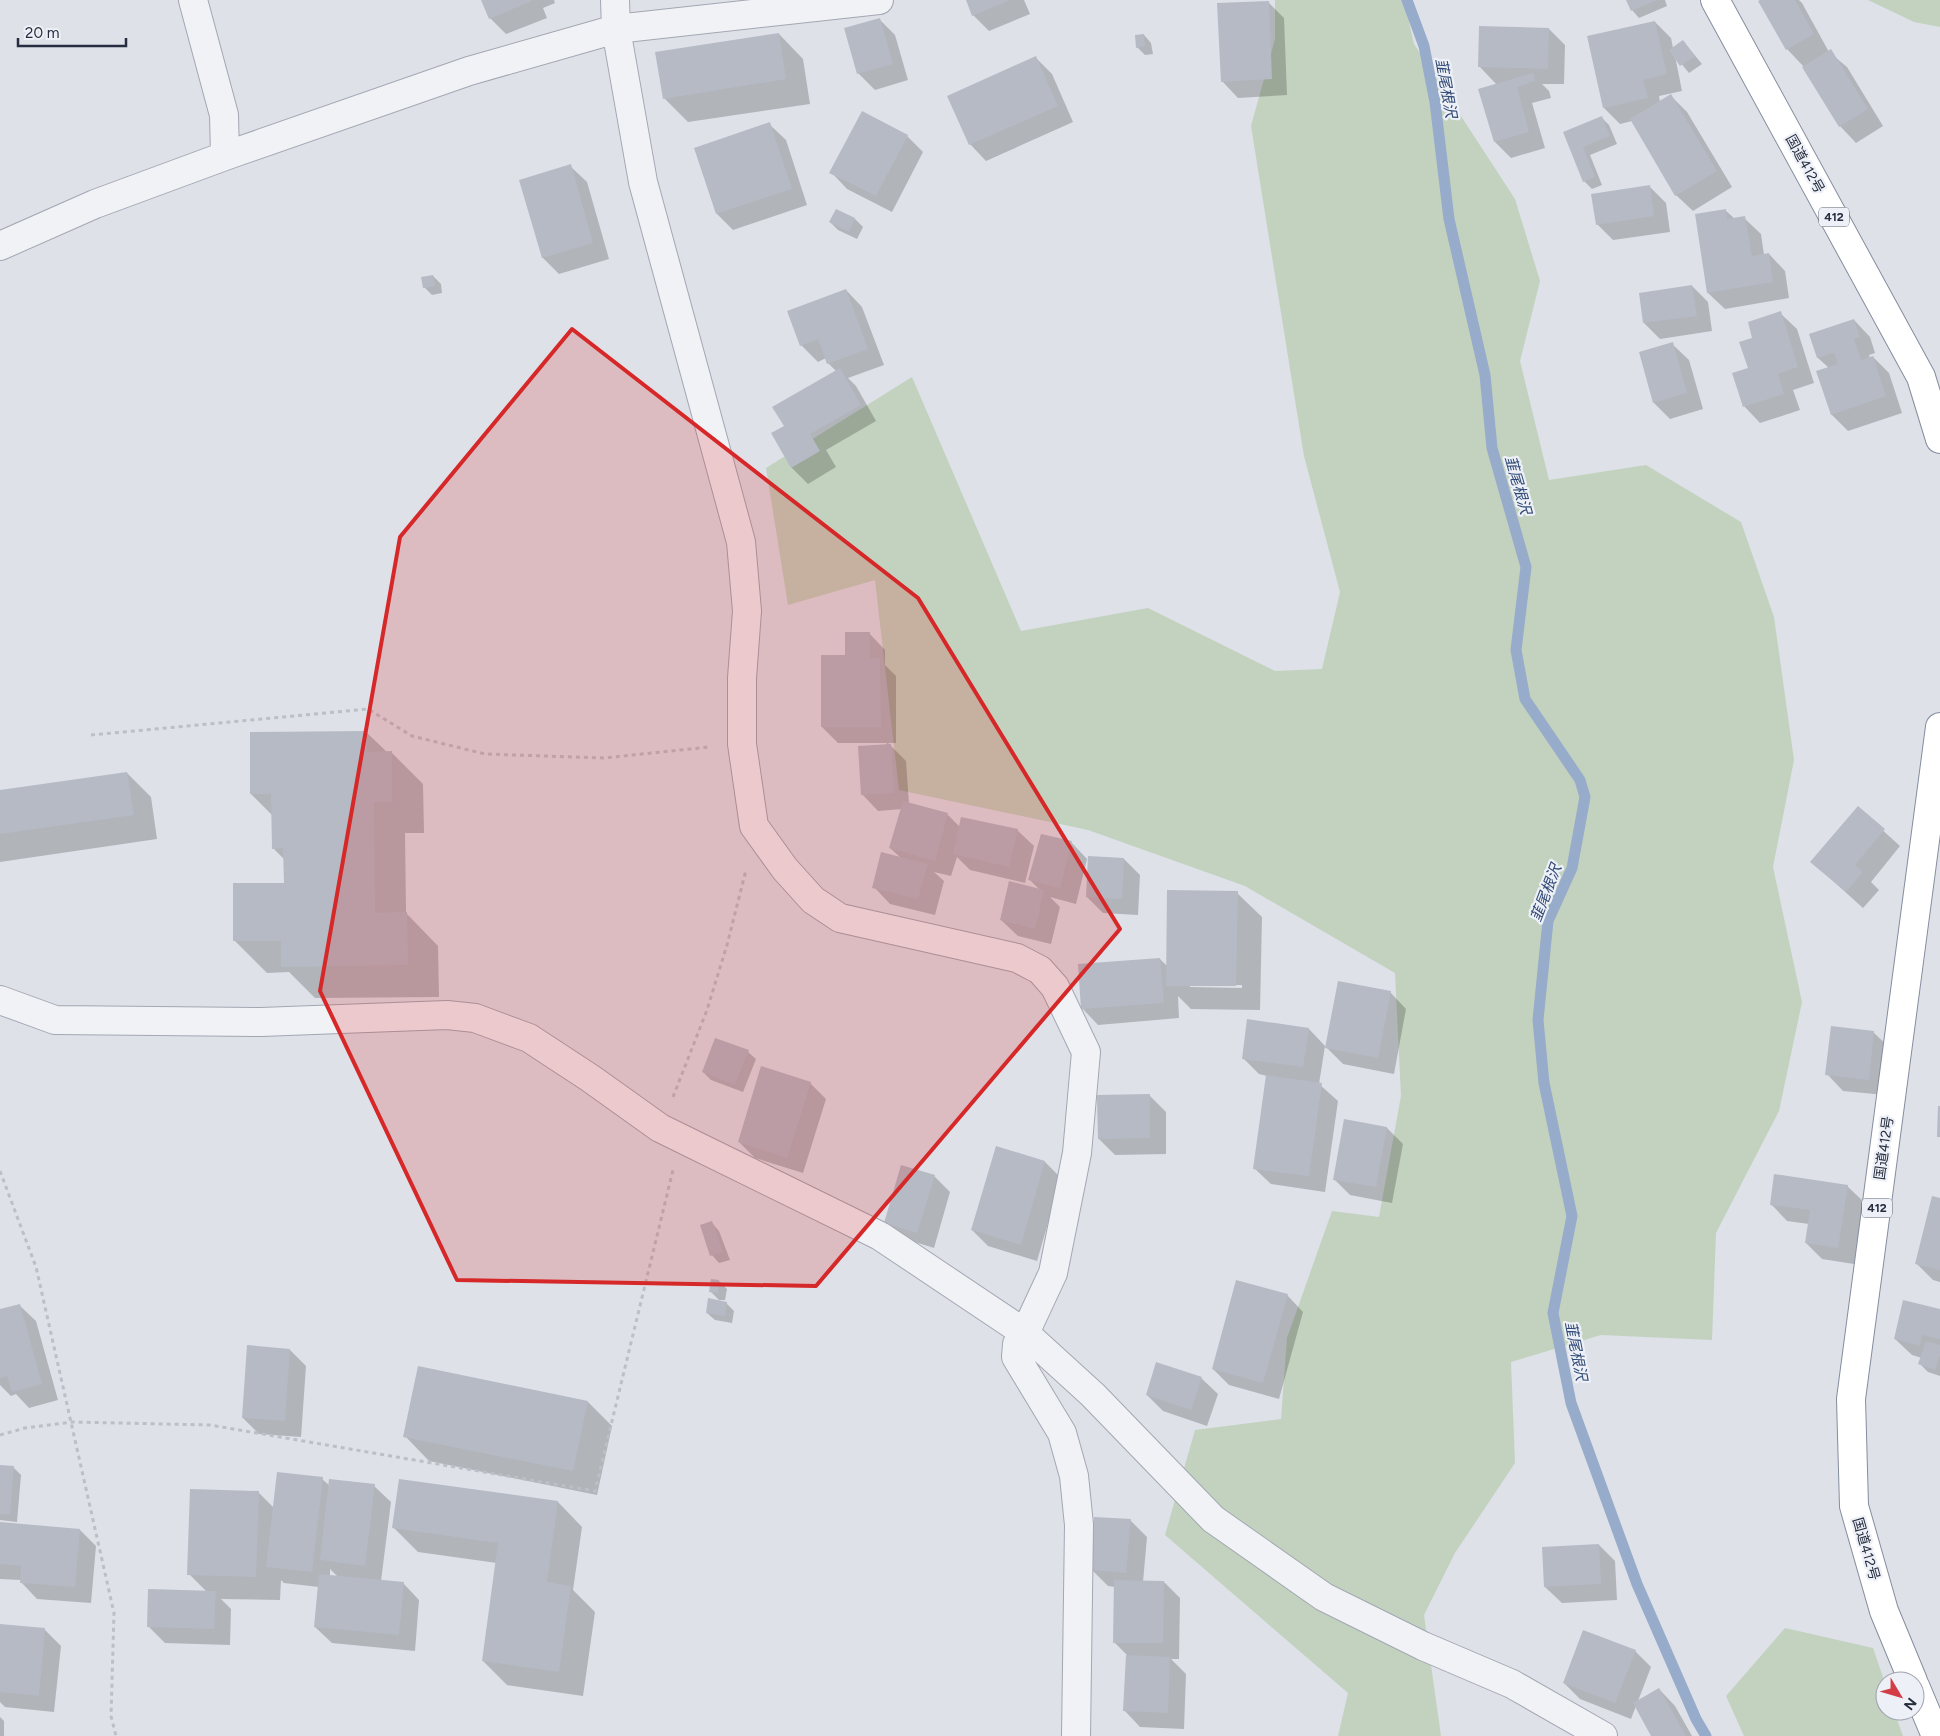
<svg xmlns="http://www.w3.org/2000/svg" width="1940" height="1736" font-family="Figtree,'Noto Sans JP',sans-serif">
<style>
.green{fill:#c2d2bf}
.shadow{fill:#0003;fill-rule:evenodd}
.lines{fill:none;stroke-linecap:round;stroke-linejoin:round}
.stream{stroke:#97abca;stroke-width:11}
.building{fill:#b5bac5}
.minor-casing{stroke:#a3a7b2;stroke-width:30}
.highway-casing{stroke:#858d9f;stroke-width:30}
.path{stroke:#bcbfc6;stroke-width:3;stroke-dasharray:4 4;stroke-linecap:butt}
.minor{stroke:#f1f2f6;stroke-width:28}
.highway{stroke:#fff;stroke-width:28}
.marked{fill:#d62828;fill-opacity:0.2;stroke:#d62828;stroke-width:4;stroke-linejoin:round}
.labels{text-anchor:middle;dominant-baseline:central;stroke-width:4.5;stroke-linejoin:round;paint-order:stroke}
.shield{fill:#edf0f6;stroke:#626876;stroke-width:1}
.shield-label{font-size:12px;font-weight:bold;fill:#262d3f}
.street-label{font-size:14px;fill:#262d3f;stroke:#edf0f6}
.water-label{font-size:15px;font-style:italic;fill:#2f4874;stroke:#edf0f6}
</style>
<rect width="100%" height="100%" fill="#dee1e8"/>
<!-- green -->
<path class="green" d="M1275 0H1404L1414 44 1515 199 1540 281 1520 361 1549 480 1646 465 1741 522 1774 617 1794 760 1773 867 1802 1002 1779 1111 1716 1233 1712 1340 1601 1335 1511 1362 1515 1463 1455 1553 1424 1615 1441 1736H1338L1348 1693 1165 1535 1195 1430 1281 1419 1287 1338 1332 1211 1379 1217 1401 1096 1395 973 1245 886 1088 830 899 790 875 580 788 605 766 468 912 377 1021 631 1148 608 1275 671 1322 669 1340 592 1304 456 1251 126 1275 39Z
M1868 0H1940V27L1914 22Z
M1785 1628 1873 1648 1885 1683V1711H1894L1903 1736H1744L1726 1696Z"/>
<!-- shadow -->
<path class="shadow" d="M483 0H554L555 3 543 8 547 18 506 34 490 18Z
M967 0H1024L1030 14 989 31 973 15Z
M1627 0H1665L1667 6 1639 18 1632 10Z
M1763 0H1799L1802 3 1829 52 1847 67 1883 126 1856 143 1840 126 1804 67 1787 49Z
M1268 2 1284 18 1287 95 1238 98 1222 81Z
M879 19 895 35 908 80 875 90 858 73Z
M1655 22 1671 38 1673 48 1683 41 1702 64 1689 73 1675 56 1682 91 1659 96 1660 102 1671 96 1687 112 1732 187 1693 211 1676 195 1632 121 1620 124 1604 108Z
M1549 29 1565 45 1564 84H1542L1549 91 1551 98 1532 103 1545 148 1511 158 1495 142 1497 85 1479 66Z
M779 34 803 59 810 104 688 122 664 98Z
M1144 35 1151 43 1153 54 1145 55 1137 47Z
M1036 58 1052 74 1073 122 986 161 970 144Z
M1602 118 1609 125 1617 144 1590 155 1602 185 1592 189 1584 181 1565 132Z
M769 124 786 140 807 205 733 230 717 214Z
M907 136 923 152 892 212 847 189 831 172Z
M570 166 587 182 609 259 559 274 543 258 520 181Z
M1649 186 1666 203 1670 232 1613 240 1597 224Z
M836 210 855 219 863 227 857 239 838 230 830 222Z
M1725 210 1735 219 1744 218 1761 234 1764 255 1769 254 1785 271 1789 298 1725 309 1708 293 1696 215Z
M433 276 441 284 442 293 432 295 424 287Z
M1692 286 1708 302 1712 331 1660 339 1644 323 1640 294Z
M846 290 862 307 884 365 848 378 856 386 876 421 826 450 836 467 808 484 792 468 785 427 836 371 828 363 826 358 818 362 801 345Z
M1780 313 1797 329 1814 383 1793 390 1800 410 1760 423 1744 406 1754 339Z
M1854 320 1870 337 1875 353 1869 355 1870 358 1873 357 1889 373 1902 413 1848 431 1832 415 1817 372 1829 368 1818 358 1810 335Z
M1672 344 1689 360 1703 409 1670 419 1654 403 1640 353Z
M869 633 885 650V665L896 676V743H888L906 761 909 804 948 815 960 827 1017 830 1034 846 1025 883 970 870 957 857 951 876 934 872 944 881 935 915 890 904 874 887 901 858 890 848 902 809 878 811 862 794 887 743H838L822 727 846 656Z
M366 732 387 752H391L423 784 424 833H405L406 913 438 946 439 997 315 998 289 972 267 973 235 941 285 884V860L273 848V816L251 794Z
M127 773 151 797 157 839 0 862V791Z
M1858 808 1900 846 1871 882 1879 890 1863 908 1812 862Z
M1071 842 1087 859 1076 904 1050 897 1060 907 1051 944 1018 936 1001 920 1040 890 1030 880Z
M1124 859 1140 875 1138 915 1103 913 1087 897Z
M1237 893 1262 917 1260 1010 1191 1009 1178 996 1179 1018 1098 1025 1082 1008 1160 959 1167 966ZM1190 985H1242V988L1190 987Z
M1390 992 1406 1009 1394 1074 1343 1064 1325 1046 1319 1084 1338 1101 1325 1192 1271 1184 1254 1168 1267 1076 1259 1074 1243 1058 1309 1029 1326 1047Z
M1873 1032 1890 1048 1885 1095 1843 1091 1827 1074Z
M748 1052 756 1059 743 1092 711 1080 703 1072Z
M810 1083 826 1099 803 1173 755 1158 739 1142Z
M1150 1096 1166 1112V1154L1115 1155 1099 1139Z
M1345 1120 1387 1128 1403 1144 1392 1203 1350 1195 1334 1179Z
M996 1148 1045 1162 1061 1178 1037 1261 988 1246 972 1230Z
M934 1176 950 1192 934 1248 902 1238 885 1222Z
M1847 1186 1864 1202 1854 1264 1822 1259 1806 1243 1809 1224 1787 1221 1771 1204Z
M1940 1199V1282L1933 1280 1917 1264Z
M712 1223 719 1231 730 1260 719 1263 712 1255Z
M719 1281 727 1289 725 1300H719L711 1292Z
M1287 1295 1303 1312 1279 1399 1229 1385 1213 1369Z
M726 1303 734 1311 732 1323 715 1320 707 1313Z
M19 1305 36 1321 58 1400 29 1408 16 1394 11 1396 0 1385V1311Z
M1940 1311V1376L1928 1372 1920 1364 1922 1358 1912 1355 1895 1339Z
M290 1350 306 1366 301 1437 259 1434 243 1418Z
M419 1367 588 1402 612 1426 597 1495 429 1461 405 1436Z
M1201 1378 1218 1394 1207 1426 1163 1411 1147 1395Z
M0 1466 13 1467 21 1475 17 1522 0 1520Z
M322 1479 330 1486H374L391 1502 381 1581 403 1583 419 1600 415 1651 332 1643 315 1627 319 1587 284 1583 281 1580 280 1600 221 1599 231 1609 230 1645 165 1643 149 1627 207 1592 189 1574 258 1492 274 1508ZM330 1569 338 1577 330 1576Z
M558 1502 582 1527 573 1590 595 1612 583 1696 507 1685 483 1661 497 1563 418 1552 394 1528Z
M1130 1520 1147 1537 1143 1582H1164L1180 1598 1179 1659H1171L1186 1674 1184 1729 1140 1727 1124 1710 1127 1655 1114 1642 1115 1587 1108 1586 1092 1570Z
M0 1523 80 1530 96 1546 91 1603 37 1599 21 1582V1580L0 1579Z
M1599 1545 1615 1561 1617 1600 1562 1603 1545 1587Z
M0 1625 45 1630 61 1646 54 1712 5 1707 0 1702Z
M1635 1651 1651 1667 1638 1701 1659 1689 1675 1706 1692 1736H1652L1636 1706 1631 1719 1580 1699 1564 1683Z
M0 1717 4 1721V1736H0Z"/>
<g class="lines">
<!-- stream -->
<path class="stream" d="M1407 0 1424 46 1435 102 1449 219 1485 375 1492 448 1526 567 1516 650 1525 699 1580 780 1585 797 1572 868 1548 921 1538 1020 1544 1083 1572 1216 1553 1313 1571 1403 1637 1584 1696 1719 1706 1736"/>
</g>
<!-- building -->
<path class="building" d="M481 0H531L532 1 489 19Z
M966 0H1010L972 16Z
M1626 0H1657L1631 11Z
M1760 0H1795L1814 34 1786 50 1758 1Z
M1269 1 1272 79 1221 82 1217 3Z
M880 18 893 64 857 74 844 28Z
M1655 21 1667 74 1643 80 1648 98 1603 108 1587 36Z
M1479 26 1549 28 1548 69 1478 67Z
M779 33 786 79 663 99 655 52Z
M1144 34 1145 46 1136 48 1135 35Z
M1683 40 1695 56 1680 66 1669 50Z
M1831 49 1868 109 1839 127 1802 67Z
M1036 56 1058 106 969 145 947 96Z
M1533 73 1535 81 1517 87 1529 132 1494 142 1478 89Z
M1671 94 1717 171 1675 196 1630 119Z
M862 111 908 135 876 196 829 173Z
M1602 116 1610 136 1583 147 1595 177 1583 182 1563 132Z
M770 122 792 189 716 214 694 148Z
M571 164 593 243 542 258 519 180Z
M1650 185 1654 216 1596 225 1591 194Z
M836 209 855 218 849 232 829 222Z
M1726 209 1727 219 1745 216 1752 256 1769 253 1773 282 1707 293 1695 214Z
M433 275 435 286 423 288 421 277Z
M1692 285 1697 316 1643 323 1639 293Z
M846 289 868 349 827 364 818 339 800 346 787 311Z
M1781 311 1798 367 1778 374 1784 394 1743 407 1732 373 1748 368 1739 342 1752 338 1748 322Z
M1854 319 1860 337 1854 339 1861 360 1873 356 1886 396 1831 415 1816 371 1838 364 1834 353 1817 358 1809 334Z
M1673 342 1687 393 1653 403 1639 352Z
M840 368 861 405 810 434 820 451 791 468 771 433 784 426 772 407Z
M845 632H870V658H880L881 727H821V655H845Z
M367 731V752L392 751V802H374L375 913 407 912 408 965 281 967V941H233V883H284L283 848 272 849 271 794H250V732Z
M891 744 894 793 861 795 858 746Z
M127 772 134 815 0 834V790Z
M903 801 948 813 935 861 889 848Z
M1858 806 1885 829 1855 865 1863 872 1846 892 1810 862Z
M961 817 1018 829 1009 867 953 854Z
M1041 834 1072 841 1060 888 1028 880Z
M881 852 928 864 918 899 872 888Z
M1088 856 1124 858 1122 899 1086 897Z
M1009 881 1044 890 1035 929 1000 920Z
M1167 890 1238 891 1236 986H1166Z
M1160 958 1164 1003 1081 1009 1078 964Z
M1338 981 1391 991 1378 1058 1325 1048Z
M1247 1019 1309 1028 1303 1067 1242 1059Z
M1831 1026 1874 1031 1869 1080 1825 1075Z
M715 1038 749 1050 735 1085 702 1072Z
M761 1066 811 1082 787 1158 738 1142Z
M1266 1075 1322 1083 1309 1176 1253 1169Z
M1150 1094V1138L1098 1139 1097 1095Z
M1938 1106H1940V1137H1937Z
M1344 1119 1387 1127 1376 1187 1333 1180Z
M996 1146 1045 1161 1021 1245 971 1230Z
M901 1165 935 1175 917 1233 884 1223Z
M1774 1174 1848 1185 1838 1248 1805 1243 1810 1210 1770 1205Z
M1932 1196 1940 1198V1270L1915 1264Z
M712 1221 723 1252 710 1256 700 1225Z
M711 1279 719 1280 718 1293 709 1292Z
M1236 1280 1288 1294 1263 1383 1212 1369Z
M708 1298 727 1302 725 1316 706 1313Z
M1903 1300 1940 1309V1339L1922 1335 1920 1346 1894 1339Z
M20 1304 42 1384 12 1392 7 1376 0 1378V1309Z
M1926 1341 1940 1345V1355L1935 1370 1918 1364Z
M247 1345 290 1349 285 1421 242 1418Z
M1156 1362 1202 1377 1191 1410 1146 1395Z
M418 1366 588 1401 573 1471 403 1437Z
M0 1465 14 1466 10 1514H0Z
M277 1472 323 1477 312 1572 266 1567Z
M329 1479 375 1484 365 1566 320 1560Z
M399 1479 558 1501 547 1582 571 1586 559 1672 482 1661 498 1543 392 1528Z
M190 1489 259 1491 256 1577 187 1575Z
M1094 1517 1131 1519 1126 1573 1091 1570Z
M0 1522 80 1529 75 1587 20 1583 21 1566 0 1564Z
M1599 1544 1601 1584 1544 1587 1542 1547Z
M319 1574 404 1582 399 1635 314 1627Z
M1114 1580 1164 1581 1163 1643H1113Z
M148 1589 216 1591 214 1629 147 1627Z
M0 1624 45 1628 39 1696 0 1692Z
M1583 1630 1636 1650 1615 1703 1563 1683Z
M1126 1655 1170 1657 1168 1713 1123 1711Z
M1659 1688 1686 1736H1651L1633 1703Z"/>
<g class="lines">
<!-- minor casing -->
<g class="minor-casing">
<path id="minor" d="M193 0 224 115 225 156
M615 0 616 29 643 182 741 542 747 611 742 678V744L754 826 785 869 813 900 840 918 1017 958 1040 970 1055 987 1086 1052 1077 1153 1053 1273 1025 1333 1017 1344 1016 1357 1062 1433 1074 1476 1079 1525 1076 1736
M0 246 95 204 225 156 469 71 616 29 879 0
M0 1000 55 1020 261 1022 447 1015 475 1018 529 1038 590 1078 660 1128 880 1236 1025 1333 1093 1395 1213 1519 1324 1597 1423 1646 1512 1684 1603 1736"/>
</g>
<!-- highway casing -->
<g class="highway-casing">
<path id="highway" d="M1715 0 1921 377 1940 439
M1913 1681 1884 1611 1854 1506 1851 1399 1940 727
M1915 1686 1936 1736"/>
</g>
<!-- path -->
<path class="path" d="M91 735 368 709 412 736 485 754 604 758 709 747
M673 1097 707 1010 727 945 746 870
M0 1171 36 1267 114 1613 111 1716 116 1736
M0 1435 25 1428 72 1422 210 1425 595 1491 673 1170"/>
<!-- minor -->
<use href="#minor" class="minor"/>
<!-- highway -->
<use href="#highway" class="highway"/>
</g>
<!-- marked area -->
<path class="marked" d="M572 329 918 598 1120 929 816 1286 457 1280 320 991 400 537Z"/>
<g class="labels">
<!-- shield labels -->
<g class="shield">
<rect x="1819" y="207.5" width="30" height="19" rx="4"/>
<rect x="1862" y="1198.5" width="30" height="19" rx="4"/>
</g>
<g class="shield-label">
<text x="1834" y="217">412</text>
<text x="1877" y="1208">412</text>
</g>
<!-- street labels -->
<g class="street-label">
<text transform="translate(1805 164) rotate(61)">国道412号</text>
<text transform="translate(1884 1148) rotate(-82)">国道412号</text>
<text transform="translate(1866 1549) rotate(74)">国道412号</text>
</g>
<!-- water labels -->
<g class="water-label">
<text transform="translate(1446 88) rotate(80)">韮尾根沢</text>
<text transform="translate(1518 485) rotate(74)">韮尾根沢</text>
<text transform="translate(1546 893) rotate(-69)">韮尾根沢</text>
<text transform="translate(1576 1351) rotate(79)">韮尾根沢</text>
</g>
</g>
<!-- north arrow -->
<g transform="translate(1900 1696) rotate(128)"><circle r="24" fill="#edf0f6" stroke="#9da2ad"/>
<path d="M0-4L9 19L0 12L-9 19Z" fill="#d23d47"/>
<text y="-8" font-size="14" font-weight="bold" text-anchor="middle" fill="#262d3f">N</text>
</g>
<!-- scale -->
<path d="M18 38v8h108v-8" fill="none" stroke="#262d3f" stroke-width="2.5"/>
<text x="25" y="38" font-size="15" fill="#262d3f" stroke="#edf0f6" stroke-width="4" paint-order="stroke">20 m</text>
</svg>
